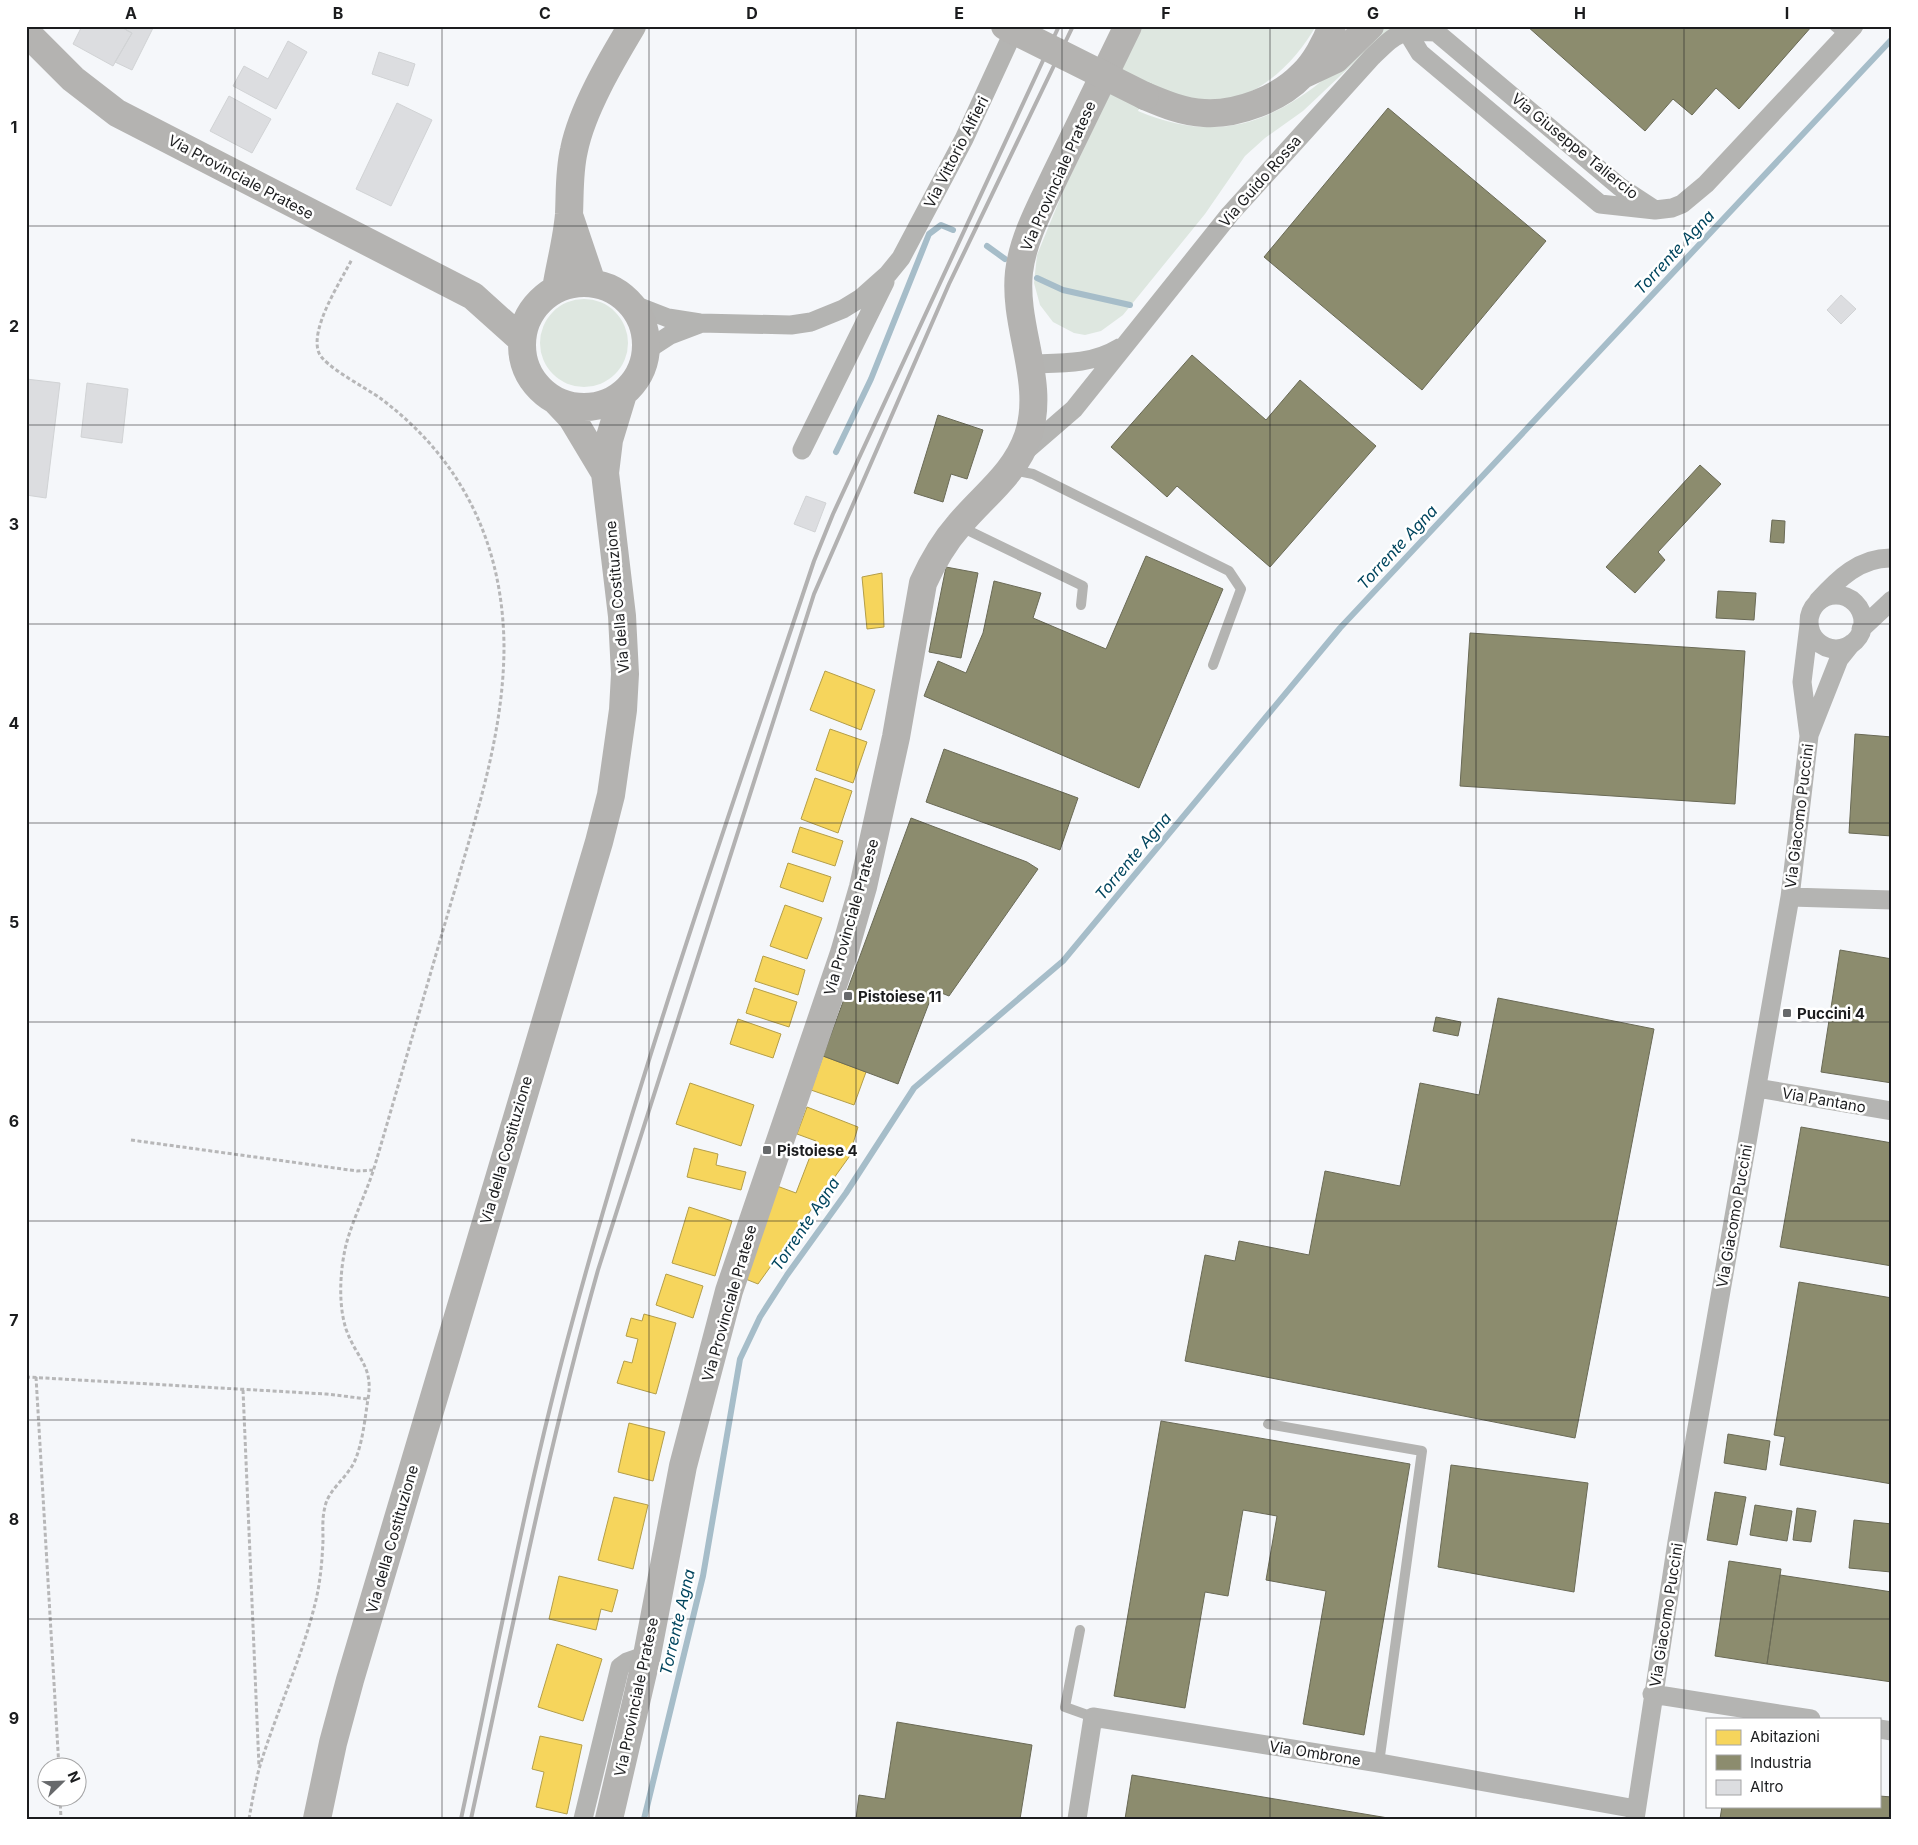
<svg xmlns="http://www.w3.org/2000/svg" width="1918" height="1845" font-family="Inter,sans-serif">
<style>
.green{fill:#dee7e0}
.homes{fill:#f6d55c;stroke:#b49e49}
.industry{fill:#8c8c6e;stroke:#6a6a56}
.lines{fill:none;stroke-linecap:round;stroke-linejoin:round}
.stream{stroke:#a6bdc9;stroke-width:6}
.building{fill:#dcdde0;stroke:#d1d3d5}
.path{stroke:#b7b7b8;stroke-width:3;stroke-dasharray:4 2.5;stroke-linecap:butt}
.lane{stroke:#b4b4b2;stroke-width:10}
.street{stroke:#b4b4b2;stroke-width:19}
.secondary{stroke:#b4b3b1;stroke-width:28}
.rail{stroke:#b2b1b1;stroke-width:4}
.secondary-bridge{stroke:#b4b3b1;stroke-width:28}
.grid{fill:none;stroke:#1b1c1e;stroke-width:1;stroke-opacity:0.55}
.poi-dot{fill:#67696b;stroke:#fff;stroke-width:2}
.labels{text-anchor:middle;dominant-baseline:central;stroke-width:5;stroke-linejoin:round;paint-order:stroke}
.street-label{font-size:15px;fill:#1b1c1e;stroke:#fff}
.poi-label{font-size:15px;font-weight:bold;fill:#1b1c1e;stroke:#fff;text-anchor:start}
.water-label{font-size:16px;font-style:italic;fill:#01455e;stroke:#fff}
.neatline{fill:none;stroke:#1b1c1e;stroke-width:2}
.grid-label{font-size:16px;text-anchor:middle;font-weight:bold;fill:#1b1c1e}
</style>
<rect width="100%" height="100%" fill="#f5f7fa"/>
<!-- green -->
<path class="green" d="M1143 26H1316C1292 68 1247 110 1194 100 1180 98 1164 90 1150 85L1138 111C1247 157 1308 97 1383 26H1393L1303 111 1265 138 1245 156 1205 214 1123 315 1101 331 1085 335 1074 333 1053 322 1040 305 1034 283 1037 255 1064 189Z
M540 343a44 44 0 1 1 88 0a44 44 0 1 1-88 0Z"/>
<!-- homes -->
<path class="homes" d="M882 573 884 627 867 629 862 577Z
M825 671 875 690 861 730 810 710Z
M830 729 867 742 853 783 816 770Z
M815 778 852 791 838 833 801 819Z
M800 827 843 841 835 866 792 852Z
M788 863 831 877 823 902 780 887Z
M785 905 822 918 807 959 770 946Z
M763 956 805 970 798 995 755 981Z
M754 988 797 1002 789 1027 746 1013Z
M738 1019 781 1034 773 1058 730 1044Z
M823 1056 866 1072 854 1105 811 1090Z
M690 1083 754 1105 741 1146 676 1124Z
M807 1107 858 1127 849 1157 758 1284 743 1278 777 1186 796 1193 816 1141 797 1134Z
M694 1148 718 1154 716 1165 746 1172 741 1190 687 1177Z
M689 1207 732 1221 715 1276 672 1263Z
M666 1274 703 1286 693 1318 656 1305Z
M644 1314 676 1323 656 1394 617 1383 624 1361 632 1363 638 1339 626 1336 631 1318 642 1321Z
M629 1423 665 1432 653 1481 618 1472Z
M614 1497 648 1505 633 1569 598 1560Z
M559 1576 618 1590 612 1612 601 1609 596 1630 549 1619Z
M557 1644 602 1659 583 1721 538 1707Z
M540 1736 582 1745 567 1814 536 1807 544 1772 532 1769Z"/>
<!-- industry -->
<path class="industry" d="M1527 26H1812L1739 109 1716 88 1692 115 1673 99 1645 131Z
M1388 108 1546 241 1422 390 1264 257Z
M1192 355 1266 420 1300 380 1376 446 1270 567 1177 486 1167 497 1111 447Z
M938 415 983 430 967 479 951 474 943 502 914 493Z
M1700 465 1721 484 1658 552 1665 560 1635 593 1606 567Z
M1772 520 1785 521 1784 543 1770 542Z
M1146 556 1223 589 1139 788 924 696 938 661 966 673 983 633 994 581 1041 593 1033 618 1106 649Z
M946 567 978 573 961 658 929 652Z
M1718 591 1756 593 1754 620 1716 618Z
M1470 633 1745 651 1735 804 1460 786Z
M1855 734 1892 737V836L1849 833Z
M944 749 1078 798 1060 850 926 802Z
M911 818 1027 862 1038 869 949 996 934 990 898 1084 823 1056Z
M1840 950 1892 959V1083L1821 1072Z
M1498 998 1654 1029 1575 1438 1185 1361 1205 1255 1235 1261 1239 1241 1309 1255 1325 1171 1400 1186 1420 1083 1479 1095Z
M1436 1017 1461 1022 1458 1036 1433 1031Z
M1801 1127 1892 1143V1266L1780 1247Z
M1799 1282 1892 1298V1484L1780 1465 1785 1437 1774 1435Z
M1161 1421 1410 1464 1364 1735 1303 1724 1326 1591 1266 1580 1277 1516 1243 1510 1228 1596 1205 1592 1185 1708 1114 1696Z
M1728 1434 1770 1441 1766 1470 1724 1463Z
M1451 1465 1588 1483 1574 1592 1438 1567Z
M1715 1492 1746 1497 1737 1545 1707 1540Z
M1755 1505 1792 1511 1787 1541 1750 1535Z
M1797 1508 1816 1511 1811 1542 1793 1540Z
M1854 1520 1892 1524 1891 1572 1849 1568Z
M1729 1561 1781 1569 1767 1664 1715 1656Z
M1780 1575 1892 1592V1682L1767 1664Z
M897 1722 1032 1745 1020 1819H856L859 1795 885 1799Z
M1132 1775 1394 1819H1125Z
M1879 1796 1892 1797 1890 1819H1720L1722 1806H1879Z"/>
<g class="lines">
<!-- stream -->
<path class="stream" d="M987 246 1005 259
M1037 278 1063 290 1130 305
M836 452 871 379 929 234 941 225 953 230
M644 1819 703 1576 740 1359 760 1317 787 1275 846 1193 914 1088 1063 961 1340 628 1892 39"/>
</g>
<!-- building -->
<path class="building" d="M82 26H119L132 33 113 66 73 44Z
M128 26H154L132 70 115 62 132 33 126 30Z
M288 41 307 52 276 109 233 86 244 66 268 79Z
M379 52 415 64 408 86 372 74Z
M229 96 271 119 252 153 210 131Z
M397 103 432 120 391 206 356 189Z
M1841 295 1856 309 1841 324 1827 310Z
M26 379 60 383 46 498 26 495Z
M87 383 128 389 122 443 81 437Z
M806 496 826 503 815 532 794 524Z"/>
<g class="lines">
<!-- path -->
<path class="path" d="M131 1140 357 1171 373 1170
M26 1377 326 1394 368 1399
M36 1377 59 1768
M243 1390 259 1767
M60 1798 61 1819
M249 1819C252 1802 255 1785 259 1769 275 1715 300 1663 314 1608 320 1586 322 1563 323 1541 323 1530 322 1517 325 1507 328 1489 349 1477 356 1458 363 1440 365 1418 368 1399 374 1366 356 1358 346 1329 338 1304 340 1270 346 1245 353 1218 367 1192 375 1165 403 1070 430 974 458 879 480 803 504 727 504 646 503 544 462 459 380 398 366 388 324 366 319 353 309 329 341 281 352 259"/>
<!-- lane -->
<path class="lane" d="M1834 26 1845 35
M1012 470 1033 474 1229 571 1241 589 1213 665
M959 526 1083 586 1081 605
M1268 1424 1422 1451 1379 1763
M1080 1630 1065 1707 1093 1717"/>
<!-- street -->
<path class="street" d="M1406 30 1420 53 1600 204 1655 210 1672 208 1682 204 1706 184 1854 26
M632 304 668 318 700 323 791 325 811 322 843 309 861 298 888 274 901 258 964 139 1016 26
M647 350 670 335 699 324
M1029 364C1060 363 1091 365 1119 348
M802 450 885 282
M1022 454 1074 409 1230 214 1372 57C1399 31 1399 30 1436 32L1620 187 1655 210
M1809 622a27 27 0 1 1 54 0a27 27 0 1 1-54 0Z
M1818 601C1838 579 1860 557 1892 558
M1861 629 1892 600
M1809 735 1839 659 1851 644
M1790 897 1892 900
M1757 1088 1892 1111
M1652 1694 1811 1719
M1879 1729 1892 1731
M583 1819 620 1667 627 1662 647 1655
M1077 1819 1093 1717 1379 1763 1636 1809
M1635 1819 1677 1542 1790 897 1809 736 1802 682 1809 625"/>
<!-- secondary -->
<path class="secondary" d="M26 32 73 79 117 113 473 296 522 340
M1304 74 1336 59 1370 26
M1145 96C1164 104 1183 112 1204 113 1237 115 1279 99 1302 75 1315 63 1326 42 1332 26
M570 218 592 283
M522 345a62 62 0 1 1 124 0a62 62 0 1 1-124 0Z
M556 289C560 264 567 239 569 214 570 192 569 171 574 150 582 110 611 61 632 26
M556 401 572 418 605 473
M317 1819 333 1743 350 1680 599 842 611 795 623 710 625 674 622 616 605 473 609 440 623 394
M609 1819 647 1655 683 1466 729 1291 844 953 863 887 896 737 923 583C932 563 944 542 959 525 984 495 1015 474 1028 436 1046 382 1013 327 1019 272 1023 238 1041 206 1055 176 1079 126 1104 76 1128 26"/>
<!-- rail -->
<path class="rail" d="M461 1819C497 1652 528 1483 573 1319 642 1063 730 813 814 561L833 514 1059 26
M471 1819C511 1635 547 1451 598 1270L814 594 949 284 1073 26"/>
<!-- secondary-bridge -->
<path class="secondary-bridge" d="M1005 26 1145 96"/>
</g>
<!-- grid -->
<path class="grid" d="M235 26V1819M442 26V1819M649 26V1819M856 26V1819M1062 26V1819M1270 26V1819M1476 26V1819M1684 26V1819M26 226H1892M26 425H1892M26 624H1892M26 823H1892M26 1022H1892M26 1221H1892M26 1420H1892M26 1619H1892"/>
<!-- markers -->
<g class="poi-dot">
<rect x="843" y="991" width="10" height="10" rx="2.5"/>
<rect x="1782" y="1008" width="10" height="10" rx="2.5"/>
<rect x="762" y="1145" width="10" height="10" rx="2.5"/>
</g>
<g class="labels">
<!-- street labels -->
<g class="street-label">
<text transform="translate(1575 146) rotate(39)">Via Giuseppe Taliercio</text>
<text transform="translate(956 152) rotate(-63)">Via Vittorio Alfieri</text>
<text transform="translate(1058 176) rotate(-66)">Via Provinciale Pratese</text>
<text transform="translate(241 177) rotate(28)">Via Provinciale Pratese</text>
<text transform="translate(1260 181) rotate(-49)">Via Guido Rossa</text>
<text transform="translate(617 597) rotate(-95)">Via della Costituzione</text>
<text transform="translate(1799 816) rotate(-83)">Via Giacomo Puccini</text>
<text transform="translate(851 917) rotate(-74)">Via Provinciale Pratese</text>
<text transform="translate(1824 1100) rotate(10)">Via Pantano</text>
<text transform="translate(506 1150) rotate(-74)">Via della Costituzione</text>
<text transform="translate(1734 1216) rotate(-80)">Via Giacomo Puccini</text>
<text transform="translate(729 1303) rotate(-74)">Via Provinciale Pratese</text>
<text transform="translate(392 1539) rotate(-74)">Via della Costituzione</text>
<text transform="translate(1666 1615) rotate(-81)">Via Giacomo Puccini</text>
<text transform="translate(636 1697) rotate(-78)">Via Provinciale Pratese</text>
<text transform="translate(1315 1753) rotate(9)">Via Ombrone</text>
</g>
<!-- poi labels -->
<g class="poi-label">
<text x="858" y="996">Pistoiese 11</text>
<text x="1797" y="1013">Puccini 4</text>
<text x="777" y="1150">Pistoiese 4</text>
</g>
<!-- water labels -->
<g class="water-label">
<text transform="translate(1674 252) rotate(-47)">Torrente Agna</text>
<text transform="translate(1397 547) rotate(-47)">Torrente Agna</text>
<text transform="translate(1133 856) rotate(-50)">Torrente Agna</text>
<text transform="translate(805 1224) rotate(-56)">Torrente Agna</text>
<text transform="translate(677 1622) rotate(-77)">Torrente Agna</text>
</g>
</g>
<!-- border -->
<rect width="1918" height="1845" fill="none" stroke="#ffffff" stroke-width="55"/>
<!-- legend -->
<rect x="1706" y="1718" width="175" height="90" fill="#ffffff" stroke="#a4a4a5"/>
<rect x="1716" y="1730" width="25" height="15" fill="#f6d55c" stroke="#a4a4a5"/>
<text x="1750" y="1742" font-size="15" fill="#1b1c1e">Abitazioni</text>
<rect x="1716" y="1755" width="25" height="15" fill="#8c8c6e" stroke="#a4a4a5"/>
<text x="1750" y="1768" font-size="15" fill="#1b1c1e">Industria</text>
<rect x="1716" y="1780" width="25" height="15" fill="#dcdde0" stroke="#a4a4a5"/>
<text x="1750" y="1792" font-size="15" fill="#1b1c1e">Altro</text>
<!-- north arrow -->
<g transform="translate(62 1782) rotate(67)"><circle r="24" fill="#ffffff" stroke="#a4a4a5"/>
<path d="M0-4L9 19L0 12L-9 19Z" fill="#67696b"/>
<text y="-8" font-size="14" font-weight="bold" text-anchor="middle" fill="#1b1c1e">N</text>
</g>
<rect x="28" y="28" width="1862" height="1790" class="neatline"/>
<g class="grid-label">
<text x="131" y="19">A</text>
<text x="338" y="19">B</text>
<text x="545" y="19">C</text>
<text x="752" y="19">D</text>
<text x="959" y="19">E</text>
<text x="1166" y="19">F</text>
<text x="1373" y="19">G</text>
<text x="1580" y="19">H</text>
<text x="1787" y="19">I</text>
<text x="14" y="133">1</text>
<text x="14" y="332">2</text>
<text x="14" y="530">3</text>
<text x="14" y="729">4</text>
<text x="14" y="928">5</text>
<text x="14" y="1127">6</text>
<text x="14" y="1326">7</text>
<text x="14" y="1525">8</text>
<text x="14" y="1724">9</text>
</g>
</svg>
